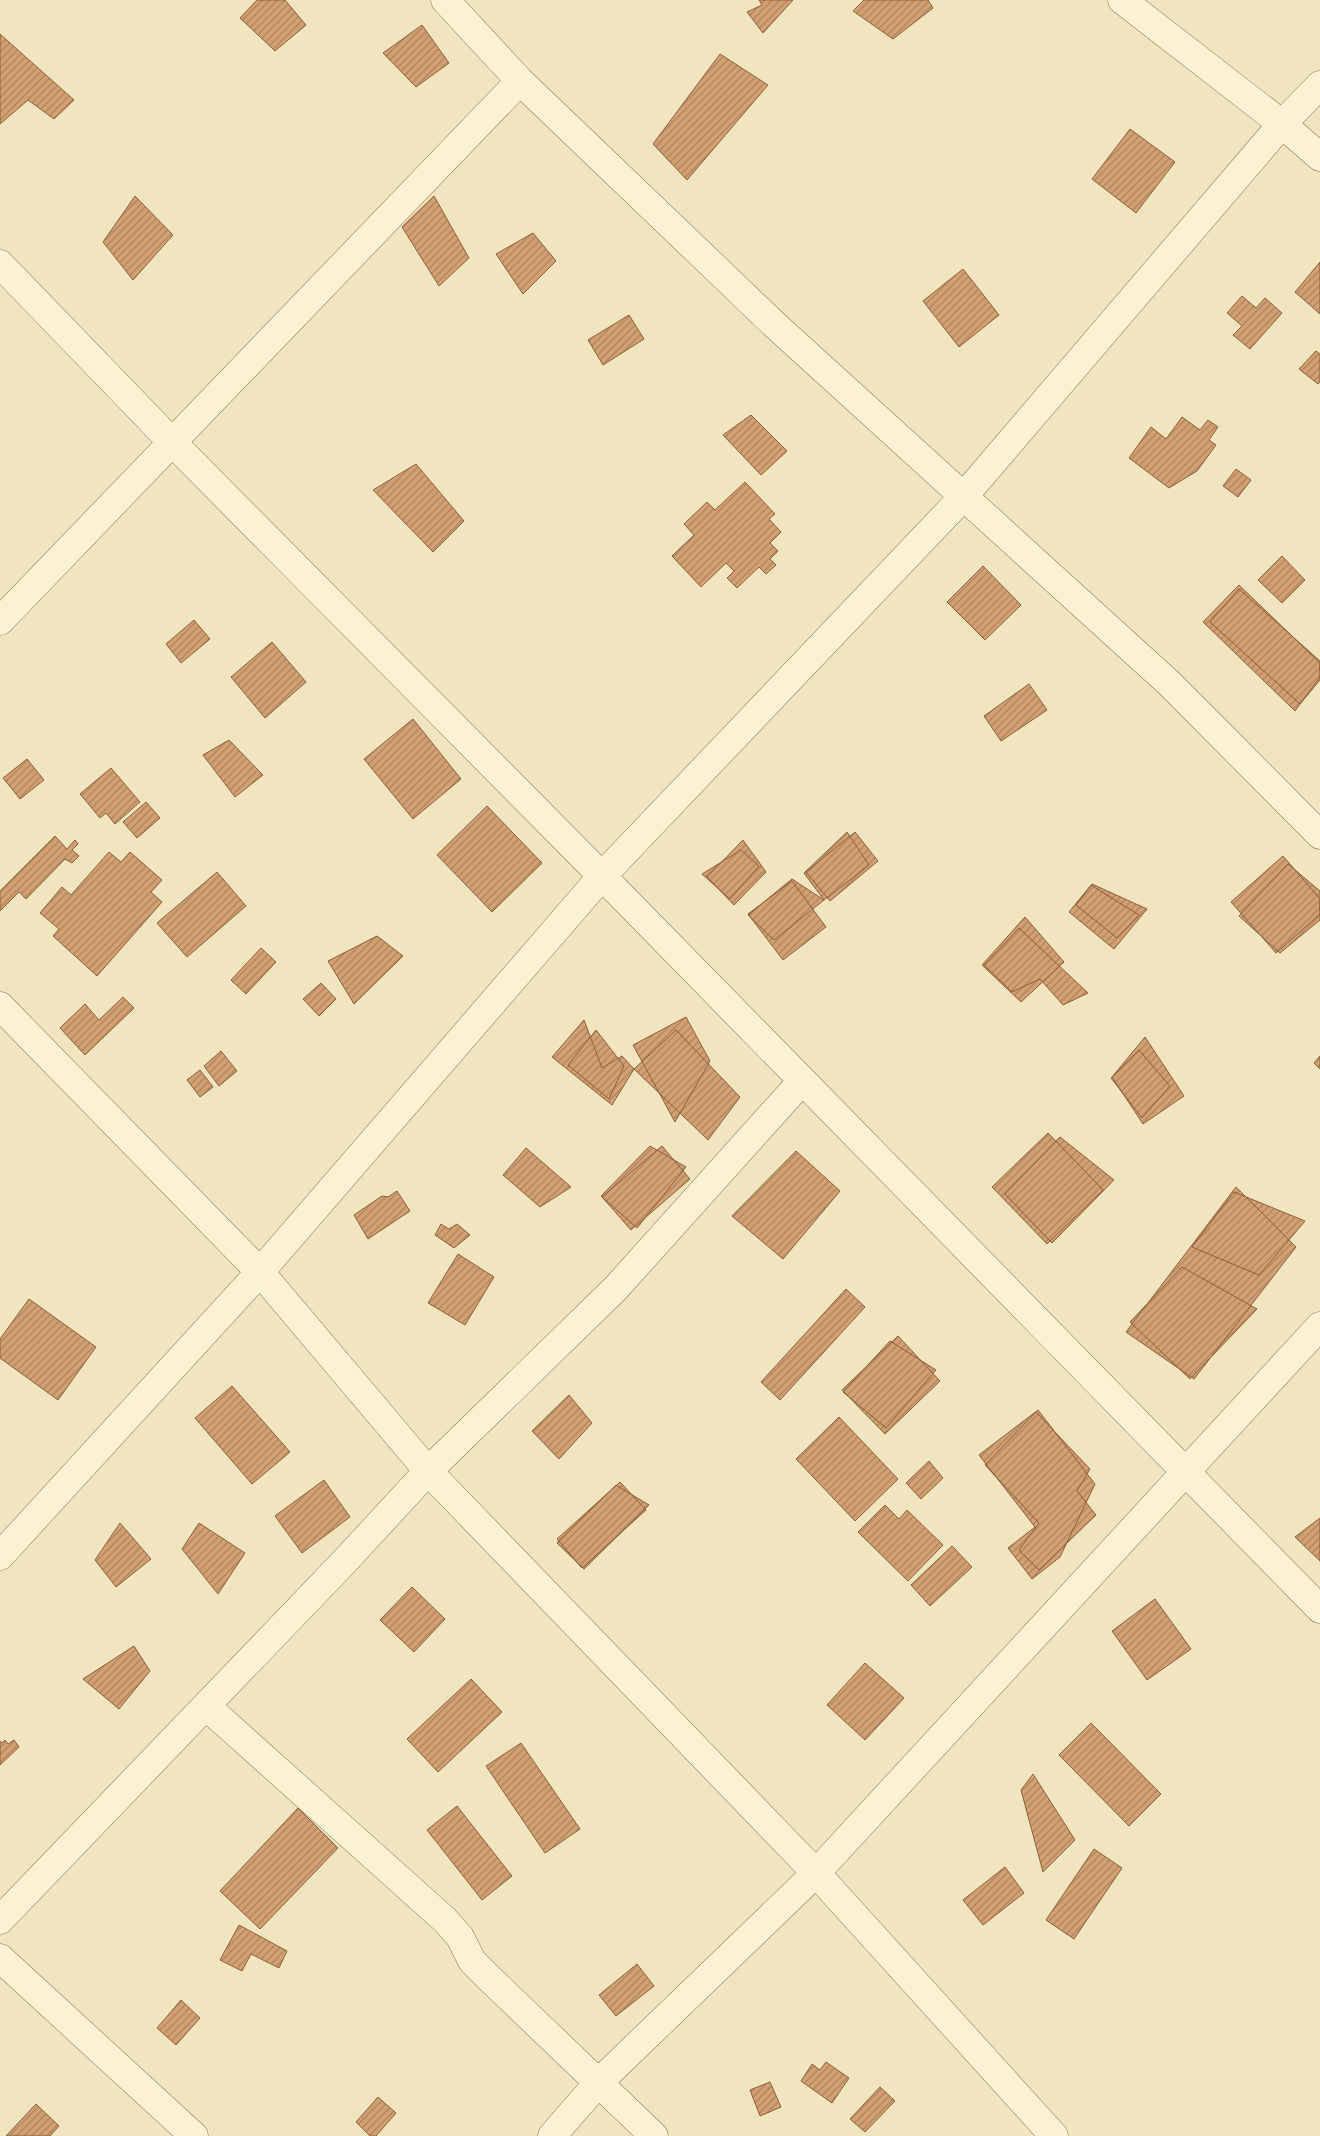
<svg xmlns="http://www.w3.org/2000/svg" width="1320" height="2136" font-family="Literata,serif">
<style>
.building{fill:url(#building-hatch);stroke:#8c603a}
.lines{fill:none;stroke-linecap:round;stroke-linejoin:round}
.street-casing{stroke:#8b7656;stroke-width:29}
.street{stroke:#fbf2d3;stroke-width:28}
</style>
<defs>
<pattern id="building-hatch" width="6" height="6" patternUnits="userSpaceOnUse" patternTransform="scale(1.25)"><rect width="6" height="6" fill="#d2a072"/><path d="M-1 1l2-2M0 6l6-6M5 7l2-2" fill="none" stroke="#ab835d"/></pattern>
</defs>
<rect width="100%" height="100%" fill="#f1e5bf"/>
<!-- building -->
<path class="building" d="M257 0H285L306 25 275 51 240 18Z
M759 0H793L763 33 747 12 762 5Z
M864 0H928L933 8 893 39 853 11Z
M422 25 449 63 416 87 383 53Z
M0 34 74 100 54 119 28 100 0 124Z
M720 54 768 85 687 180 653 144Z
M1130 129 1175 162 1136 213 1092 179Z
M135 196 173 235 133 280 103 242Z
M434 196 469 258 439 286 402 227Z
M533 233 556 261 523 294 496 254Z
M1320 262V314L1295 292Z
M963 269 999 315 959 347 923 301Z
M1242 296 1256 308 1265 298 1282 313 1250 349 1233 335 1242 326 1227 313Z
M629 315 644 339 603 365 588 340Z
M1316 351 1320 354V382L1318 384 1299 369Z
M751 415 787 451 761 475 723 435Z
M1182 417 1200 430 1208 420 1218 427 1209 440 1216 445 1197 471 1169 488 1129 458 1151 427 1166 439Z
M416 464 464 521 433 552 373 490Z
M1236 469 1251 480 1238 497 1223 486Z
M745 482 775 514 769 519 781 532 770 543 778 551 770 559 776 565 766 574 759 567 737 588 727 578 734 571 726 563 701 587 672 556 694 535 684 524 707 502 715 510Z
M1282 556 1305 580 1282 603 1258 580Z
M983 566 1021 605 985 640 947 602Z
M1239 585 1320 663V677L1295 711 1203 622Z
M1239 589 1320 661V680L1300 704 1210 622Z
M194 620 210 639 181 663 166 644Z
M272 642 306 682 265 718 231 677Z
M1029 684 1047 710 1001 741 984 716Z
M413 719 461 779 413 819 364 759Z
M229 740 263 775 235 797 203 755Z
M27 759 44 780 20 799 3 778Z
M111 768 140 802 115 824 106 813 100 818 80 794Z
M146 802 160 818 137 838 123 822Z
M487 806 542 863 492 912 437 855Z
M847 832 869 865 824 900 804 873Z
M855 832 878 861 830 901 806 872Z
M55 836 67 849 75 840 78 844 72 850 79 856 72 863 65 859 26 899 19 892 0 911V891Z
M743 840 766 872 734 905 707 877Z
M741 850 759 866 730 899 702 874Z
M109 852 121 862 130 852 162 880 151 892 162 902 97 976 53 936 59 929 40 913 62 887 71 895Z
M1283 856 1320 899V914L1276 953 1231 902Z
M1288 864 1320 891V920L1280 953 1239 916Z
M217 872 246 906 187 957 157 923Z
M792 879 824 900 774 940 748 915Z
M792 881 826 927 783 960 748 914Z
M1092 884 1147 909 1114 949 1069 912Z
M1091 885 1139 915 1117 938 1076 905Z
M1025 917 1064 962 1021 1002 982 965Z
M1019 928 1088 993 1063 1005 1040 979 1012 992 984 965Z
M377 936 403 956 354 1004 328 961Z
M261 948 276 962 246 994 231 980Z
M321 983 336 999 319 1016 303 999Z
M123 997 134 1008 85 1055 60 1028 85 1004 99 1020Z
M686 1017 710 1061 675 1122 633 1045Z
M584 1020 602 1068 622 1056 634 1069 612 1105 552 1057Z
M596 1030 624 1066 609 1099 568 1065Z
M676 1030 740 1097 708 1140 634 1069Z
M1145 1037 1184 1096 1143 1124 1112 1077Z
M1139 1050 1170 1086 1142 1118 1111 1078Z
M221 1051 237 1071 219 1086 204 1066Z
M1320 1056V1069L1314 1063Z
M200 1070 213 1087 200 1097 187 1080Z
M1048 1133 1103 1190 1047 1244 992 1187Z
M1060 1137 1114 1180 1052 1243 1005 1194Z
M650 1146 686 1167 637 1228 601 1196Z
M662 1146 690 1179 631 1230 602 1197Z
M526 1148 571 1187 540 1207 503 1175Z
M796 1151 840 1191 783 1259 732 1216Z
M1236 1187 1296 1247 1194 1379 1126 1332Z
M397 1191 410 1211 368 1239 354 1215 382 1196 388 1197Z
M1234 1192 1305 1221 1259 1275 1192 1247Z
M441 1224 449 1229 457 1224 470 1235 454 1248 435 1235Z
M458 1254 494 1277 465 1325 428 1303Z
M1182 1267 1257 1309 1190 1379 1130 1322Z
M846 1289 865 1307 780 1400 761 1382Z
M29 1299 96 1347 58 1400 0 1358V1339Z
M898 1336 940 1381 885 1434 842 1390Z
M890 1341 936 1370 886 1428 843 1392Z
M232 1386 290 1452 252 1484 195 1418Z
M569 1395 592 1423 559 1459 532 1431Z
M1038 1410 1095 1484 1060 1557 1032 1579 1008 1548 1035 1527 979 1455Z
M1036 1412 1090 1469 1077 1491 1096 1515 1039 1570 1019 1550 1039 1523 985 1465Z
M839 1417 898 1479 855 1521 796 1459Z
M929 1461 943 1478 921 1499 906 1483Z
M324 1480 350 1517 302 1553 275 1516Z
M620 1482 646 1510 582 1568 557 1539Z
M616 1485 649 1505 584 1569 557 1543Z
M885 1505 899 1519 907 1510 943 1545 908 1581 858 1532Z
M1320 1518V1561L1295 1537Z
M120 1523 151 1559 116 1587 95 1560Z
M199 1523 245 1553 218 1594 182 1549Z
M952 1546 972 1567 930 1606 911 1585Z
M412 1587 445 1619 414 1652 380 1620Z
M1155 1599 1191 1649 1147 1680 1112 1631Z
M134 1646 150 1671 119 1709 83 1679Z
M865 1663 904 1698 865 1740 827 1705Z
M471 1679 502 1712 438 1772 407 1739Z
M1091 1723 1161 1794 1129 1826 1059 1755Z
M5 1740 8 1744 14 1740 19 1747 0 1765V1741L2 1743Z
M521 1743 580 1829 545 1853 486 1766Z
M1033 1774 1075 1840 1043 1872 1021 1790Z
M457 1806 512 1876 482 1900 427 1830Z
M298 1808 338 1848 260 1929 220 1891Z
M1094 1849 1122 1868 1074 1939 1046 1920Z
M1005 1867 1024 1893 983 1925 963 1900Z
M239 1925 287 1951 279 1968 251 1954 242 1971 220 1960Z
M637 1964 654 1986 616 2016 599 1995Z
M181 2000 200 2018 176 2045 157 2028Z
M826 2062 849 2078 832 2103 801 2081 812 2064 820 2070Z
M770 2082 781 2107 760 2116 750 2090Z
M880 2087 895 2101 865 2132 850 2119Z
M378 2097 396 2113 376 2136H370L356 2122Z
M36 2104 59 2126 50 2136H6Z"/>
<g class="lines">
<!-- street casing -->
<g class="street-casing">
<path id="street" d="M445 0 520 81 776 326 1170 684 1320 835
M1122 0 1282 124 1320 157
M0 264 171 441 602 876 1320 1609
M0 621 520 81
M0 1006 260 1272 428 1471 816 1873 1054 2136
M0 1556 260 1272 602 876 964 496 1282 124 1320 85
M206 1706 445 1920 460 1937 472 1961 490 1979 654 2136
M0 1920 345 1561 428 1471 616 1288 802 1081
M0 1958 194 2136
M552 2136 598 2083 816 1873 1320 1326"/>
</g>
<!-- street -->
<use href="#street" class="street"/>
</g>
</svg>
